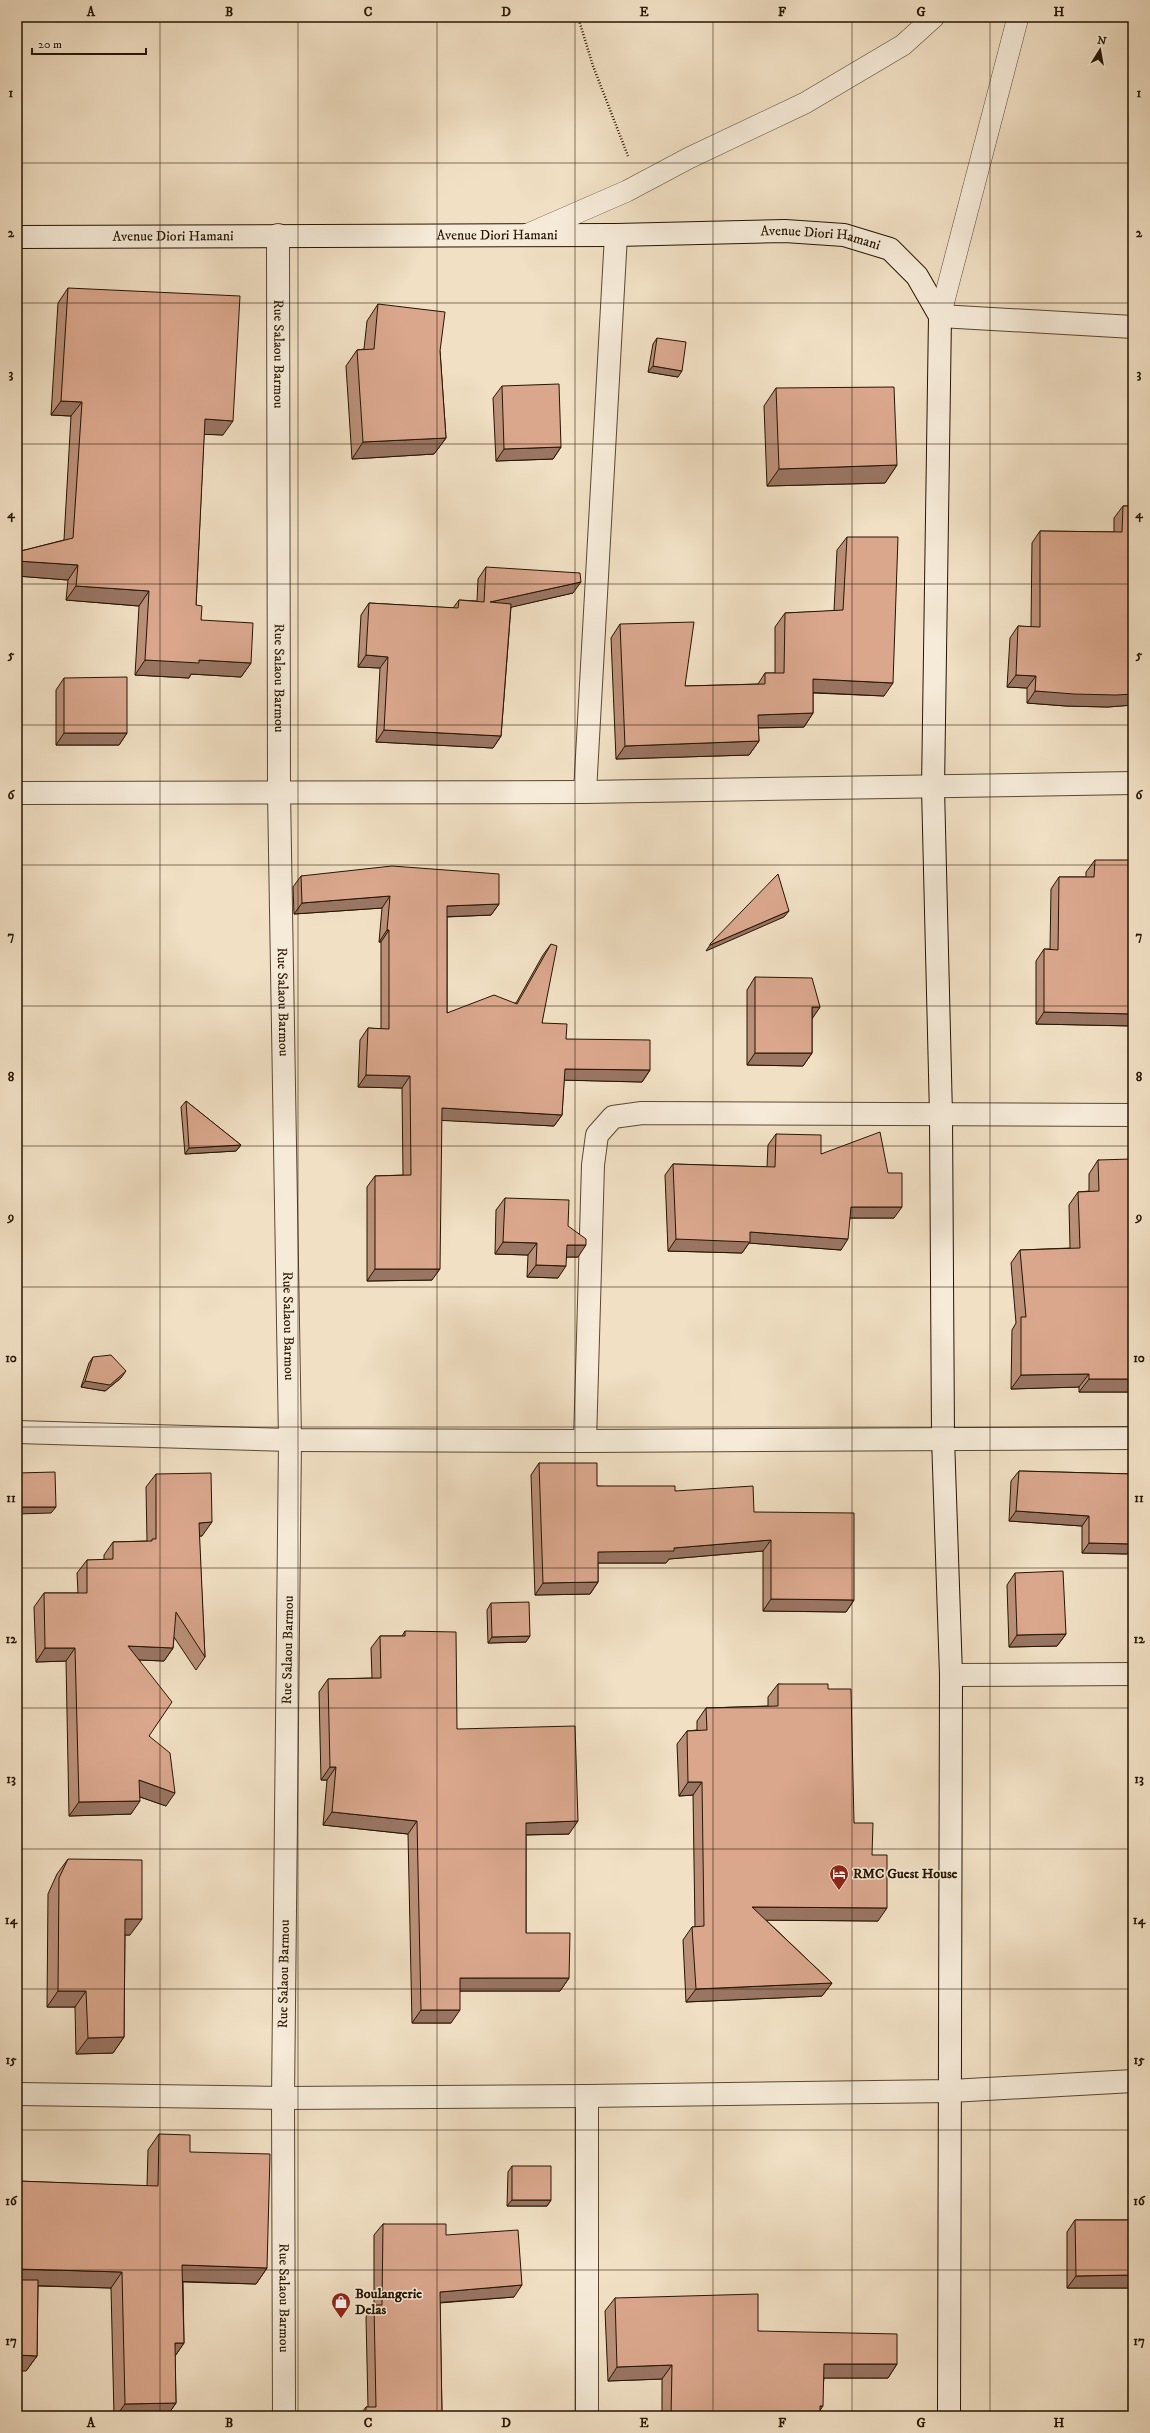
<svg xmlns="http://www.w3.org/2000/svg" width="1150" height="2433" font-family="'IM FELL DW Pica',serif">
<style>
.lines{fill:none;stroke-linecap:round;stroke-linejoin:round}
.lane-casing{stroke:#594831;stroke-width:22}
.street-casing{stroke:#594831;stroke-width:24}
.secondary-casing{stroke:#261500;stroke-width:24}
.path{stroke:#261500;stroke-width:2.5;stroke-dasharray:1 2;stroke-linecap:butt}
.lane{stroke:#f6ebd9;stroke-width:21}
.street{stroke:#f6ebd9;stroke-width:22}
.secondary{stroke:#f6ebd9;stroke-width:22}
.wall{fill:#bb9079;stroke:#261500}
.shaded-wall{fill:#997563;stroke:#261500}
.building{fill:#daa78d;stroke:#261500}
.grid{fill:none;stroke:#261500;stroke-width:1;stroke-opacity:0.55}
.labels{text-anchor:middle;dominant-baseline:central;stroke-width:3;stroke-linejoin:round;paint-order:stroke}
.street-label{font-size:14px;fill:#261500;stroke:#f6ebd9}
.poi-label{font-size:14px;font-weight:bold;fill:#261500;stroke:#f6ebd9;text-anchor:start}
.neatline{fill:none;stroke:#261500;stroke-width:1.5}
.grid-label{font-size:13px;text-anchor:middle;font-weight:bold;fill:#261500}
</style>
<rect width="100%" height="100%" fill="#f1e0c4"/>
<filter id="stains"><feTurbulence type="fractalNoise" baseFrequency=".005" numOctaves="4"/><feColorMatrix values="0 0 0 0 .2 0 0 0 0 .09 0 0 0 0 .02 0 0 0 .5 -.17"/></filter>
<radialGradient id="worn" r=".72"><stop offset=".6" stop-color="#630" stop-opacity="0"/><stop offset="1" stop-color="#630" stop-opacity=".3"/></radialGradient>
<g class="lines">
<!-- lane casing -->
<g class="lane-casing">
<path id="lane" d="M526 235 627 191 689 158 805 103 903 45 934 17
M940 316 1018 17"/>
</g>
<!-- street casing -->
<g class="street-casing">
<g id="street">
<path id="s1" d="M278 235 279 792 290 1440 283 2098 284 2416"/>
<path d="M940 316 1133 327"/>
<path d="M585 792 616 235"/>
<path d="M17 793 585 792 1133 783"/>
<path d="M17 1432 290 1440 585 1441 1133 1438"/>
<path d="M585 1441 593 1165 597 1135 613 1117 642 1113 1133 1115"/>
<path d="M951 1675 1133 1674"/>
<path d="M17 2094 283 2098 587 2096 951 2091 1133 2081"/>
<path d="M587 2096V2416"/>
</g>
</g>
<!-- secondary casing -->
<g class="secondary-casing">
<g id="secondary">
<path id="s2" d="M17 237 616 235 785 231 844 235 890 249 917 276 940 316 933 788 941 1115 943 1438 951 1675 949 2416"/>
</g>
</g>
<!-- path -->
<path class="path" d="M578 17 593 66 628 156"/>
<!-- lane -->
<use href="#lane" class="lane"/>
<!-- street -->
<use href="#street" class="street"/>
<!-- secondary -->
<use href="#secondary" class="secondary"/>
</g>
<!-- wall -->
<path class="wall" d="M68 288 223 435 204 434 196 605 201 620 251 663 241 677 191 674 189 678 135 675 139 606 66 600 68 580 17 576V552L64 540 71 416 51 415 58 303Z
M378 304 440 351 446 438 434 454 352 459 346 366 357 350 364 349 367 321Z
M657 338 678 377 648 372 653 344Z
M502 386 561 447 553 459 496 461 493 398Z
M776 388 897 465 885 483 767 486 764 406Z
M1133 497V705L1108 707 1066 706 1027 703V688L1007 687 1010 638 1018 626 1031 627 1032 543 1040 531 1114 532V518L1123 506H1130Z
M847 537 884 696 813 693V713L804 727 758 728 759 741 749 755 616 759 611 638 620 624 685 686 758 684 765 673H775V627L785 613 834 611 837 550Z
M486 567 573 593 511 607 501 736 493 748 376 742 380 668 358 667 361 615 369 603 453 608 459 600 477 601 478 579Z
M64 678 127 733 119 745H56V690Z
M1095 860 1133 1026 1036 1024V961L1044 949H1050L1051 889 1059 877H1086V872Z
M301 876 499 904 491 915 447 917V1013L516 1003 543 955 551 944 542 1023 566 1039 650 1070 642 1082 564 1080 562 1115 554 1126 441 1120 432 1280 367 1281V1187L375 1176 403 1175 402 1088 358 1087 360 1040 368 1028 381 1029V942H379L382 908 294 914 293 887Z
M755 977 820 1007 812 1018V1053L803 1066 747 1065V990Z
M186 1101 241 1145 236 1151 185 1154 181 1107Z
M776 1134 821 1154 894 1218H850L841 1250 749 1243 742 1253 668 1251 665 1175 673 1164 767 1167 768 1145Z
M1098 1160 1133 1166V1392H1079V1387L1011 1389 1012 1330 1016 1323 1011 1263 1020 1250 1070 1248 1069 1205 1078 1192 1089 1191V1174Z
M505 1198 568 1226 578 1257H567L558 1278 527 1277 528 1255 495 1254 496 1210Z
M93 1357 121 1378 105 1391 81 1387 89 1363Z
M539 1463 597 1486 675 1491 754 1512 854 1600 846 1612 763 1611V1551L669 1559 666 1563H598V1582L590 1594 535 1595 531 1475Z
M1019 1471 1133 1474 1127 1554 1082 1553V1526L1009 1521 1011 1481Z
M156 1474 202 1536H199L205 1657 196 1670 174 1637 173 1648 164 1661 139 1660 149 1736 166 1806 140 1797 131 1814 69 1816 66 1661 36 1662 34 1607 44 1593H78L77 1573 87 1560H104V1555L113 1542 147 1541 146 1487Z
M1015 1573 1066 1634 1057 1646 1009 1647 1007 1585Z
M491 1603 526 1642 488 1643 487 1610Z
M405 1631 457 1729 569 1834 526 1835V1933L569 1978 560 1991H460L451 2023H412L408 1834 323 1825 327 1780H321L319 1692 328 1679 372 1678 371 1648 380 1636H402Z
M778 1684 828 1689 854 1823 872 1855 878 1921 766 1920 832 1983 822 1996 686 2002 683 1940 692 1927H695L693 1795 679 1796 677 1744 687 1731 697 1730V1721L706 1708 768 1706V1697Z
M68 1859 130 1935H125L124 2037 113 2053 76 2054 75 2007H47L48 1894 57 1874Z
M159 2134 190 2152 267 2268 256 2284 183 2282 184 2343 175 2356 176 2403 167 2416H114L111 2288 38 2286 37 2356 26 2371 17 2181 147 2186 148 2150Z
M512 2166 551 2200 547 2206H507L508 2172Z
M1075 2220H1133V2288H1067V2232Z
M383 2224 446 2235 514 2297 440 2303 442 2415 518 2416H359L366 2407H368L366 2317 374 2305V2235Z
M615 2298 758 2331 897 2364 888 2378H824L820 2410V2416H662V2379L608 2381 605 2311Z"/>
<!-- shaded-wall -->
<path class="shaded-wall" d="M653 366 682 371 678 377 648 372Z
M61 401 82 402 71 416 51 415Z
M205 419 233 421 223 435 195 434Z
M446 438 434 454 352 459 363 442Z
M561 447 553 459 496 461 504 449Z
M897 465 885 483 767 486 779 469Z
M17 561 78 565 68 580 17 576Z
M581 582 573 593 482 614 490 602Z
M76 586 149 591 139 606 66 600Z
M366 655 388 657 380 668 358 667Z
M145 660H199L251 663 241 677 191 674 189 678 135 675Z
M1016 675 1036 676 1027 688 1007 687Z
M813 679 893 683 884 696 803 692Z
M1035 691 1133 694V705L1108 707 1066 706 1027 703Z
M813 713 804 727 748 728 758 715Z
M384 730 501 736 493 748 376 742Z
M64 733H127L119 745H56Z
M759 741 749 755 616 759 625 746Z
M390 896 382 908 294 914 302 903Z
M499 904 491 915 439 917 447 906Z
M789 911 784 917 706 951 710 945Z
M387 930H389L381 942H379Z
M812 1007H820L812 1019Z
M1044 1012 1133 1014V1026L1036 1024Z
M755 1053H812L803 1066 747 1065Z
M565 1069 650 1070 642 1082 557 1080Z
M366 1075 410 1076 402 1088 358 1087Z
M442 1108 562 1115 554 1126 433 1120Z
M241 1145 236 1151 185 1154 189 1148Z
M851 1207H902L894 1218H843Z
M750 1232 848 1239 841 1250 749 1243 742 1253 668 1251 676 1239Z
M503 1242 537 1243 528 1255 495 1254Z
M567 1245H586L578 1257H559Z
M536 1265 566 1266 558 1278 527 1277Z
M375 1269H440L432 1280 367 1281Z
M126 1371 121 1378 105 1391 81 1387 85 1381Z
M1089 1374 1079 1387 1011 1389 1021 1375Z
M1089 1379H1133V1392H1079Z
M17 1507H56L51 1513 17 1514Z
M1016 1511 1089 1516 1082 1526 1009 1521Z
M212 1522 202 1536H190L199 1523Z
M771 1540 763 1551 669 1559 666 1563H590L598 1552 674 1548Z
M1089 1543 1133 1544V1545L1127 1554 1082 1553Z
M598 1582 590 1594 535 1595 543 1583Z
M771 1599 854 1600 846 1612 763 1611Z
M1066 1634 1057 1646 1009 1647 1017 1635Z
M530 1636 526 1642 488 1643 492 1637Z
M128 1646 173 1648 164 1661 118 1659Z
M45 1648H75L66 1661 36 1662Z
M330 1767H336L327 1780H321Z
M139 1780 175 1793 166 1806 129 1793Z
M688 1782H702L693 1795 679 1796Z
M140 1801 131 1814 69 1816 79 1802Z
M332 1812 417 1821 408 1834 323 1825Z
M578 1821 569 1834 517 1835 526 1823Z
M752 1907 887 1908 878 1921 742 1920Z
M125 1919H142L130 1935H114Z
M460 1978H569L560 1991H451Z
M832 1983 822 1996 686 2002 696 1989Z
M58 1991H86L75 2007H47Z
M421 2010H460L451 2023H412Z
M124 2037 113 2053 76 2054 88 2038Z
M512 2200H551L547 2206H507Z
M182 2265 267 2268 256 2284 171 2281Z
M17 2269 122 2272 111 2288 17 2285Z
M1133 2275V2288H1067L1076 2276Z
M522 2285 514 2297 432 2303 440 2292Z
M175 2343H184L173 2359Z
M17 2355 37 2356 26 2371H17Z
M824 2364H897L888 2378H814Z
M672 2365 662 2379 608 2381 617 2367Z
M176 2403 167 2416H116L125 2404Z
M820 2406H823L816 2416Z"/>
<!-- building -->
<path class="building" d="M68 288 240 296 233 421 205 419 196 605 202 606 201 620 253 623 251 663 199 660V663L145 660 149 591 76 586 78 565 17 561V552L73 538 82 402 61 401Z
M378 304 445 312 440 351 446 438 363 442 357 350 374 349Z
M657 338 686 342 682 371 653 366Z
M559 384 561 447 504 449 502 386Z
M894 387 897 465 779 469 776 388Z
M1123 506H1133V694L1116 695 1074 694 1035 691 1036 676 1016 675 1018 626 1040 627V531L1122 532Z
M847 537H898L893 683 813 679V713L758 715 759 741 625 746 620 624 694 622 685 686 765 684V673H784L785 613 843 610Z
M486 567 580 573 581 582 490 602 511 604 501 736 384 730 388 657 366 655 369 603 458 608 459 600 484 602Z
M127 677V733H64V678Z
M1095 860H1133V1014L1044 1012V949L1058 950 1059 877H1094Z
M392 866 499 874V904L447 906V1013L494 995 517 1004 551 944 557 946 542 1023 567 1024 566 1039 650 1040V1070L565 1069 562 1115 442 1108 440 1269H375V1176L411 1175 410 1076 366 1075 368 1028 389 1029V930H387L390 896 302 903 301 876Z
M778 874 789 911 710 945V944Z
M755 977 812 978 820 1007H812V1053H755Z
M186 1101 241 1145 189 1148Z
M880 1132 888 1173H902V1207H851L848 1239 750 1232V1242L676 1239 673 1164 775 1167 776 1134 821 1135V1154Z
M1131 1159V1166H1133V1379H1089V1374L1021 1375V1317H1026L1020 1250 1080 1248 1078 1192 1099 1191 1098 1160Z
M505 1198 569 1200 568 1226 586 1239V1245H567L566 1266 536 1265 537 1243 503 1242Z
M111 1355 126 1371 110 1385 85 1381 93 1357Z
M539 1463H597V1486H675V1491L753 1486 754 1512 854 1513V1600L771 1599V1540L674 1548V1551L598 1552V1582L543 1583Z
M1019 1471 1133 1474V1544L1089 1543V1516L1016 1511Z
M55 1472 56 1507H17V1473Z
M211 1473 212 1522 199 1523 205 1657 176 1612 173 1648 128 1646 172 1702 149 1736 170 1753 175 1793 139 1780 140 1801 79 1802 75 1648H45L44 1593H87V1560L113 1559V1542L152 1541V1539H156V1474Z
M1063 1571 1066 1634 1017 1635 1015 1573Z
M529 1602 530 1636 492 1637 491 1603Z
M405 1631 456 1632 457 1729 575 1726 578 1821 526 1823V1933H570L569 1978H460V2010H421L417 1821 332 1812 336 1767H330L328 1679 381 1678 380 1636H405Z
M778 1684H828V1689H851L854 1823H873L872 1855H887V1908L752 1907 832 1983 696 1989 692 1927 704 1926 702 1782H688L687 1731 707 1730 706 1708 778 1706Z
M68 1859 142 1860V1919H125L124 2037 88 2038 86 1991H58L59 1878Z
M159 2134 190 2135V2152L270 2154 267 2268 182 2265 184 2343H175L176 2403 125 2404 122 2272 17 2269V2181L158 2186Z
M512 2166H551V2200H512Z
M1075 2220H1133V2275L1076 2276Z
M383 2224H446V2235L518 2230 522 2285 440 2292 442 2415H518V2416H366V2407H376L374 2305H382Z
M17 2280H38L37 2356 17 2355Z
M758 2294V2331L897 2334V2364H824L823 2406H820V2416H671L672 2365 617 2367 615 2298Z"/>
<!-- grid -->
<path class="grid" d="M160 17V2416M298 17V2416M437 17V2416M575 17V2416M713 17V2416M852 17V2416M990 17V2416M17 163H1133M17 303H1133M17 444H1133M17 584H1133M17 725H1133M17 865H1133M17 1006H1133M17 1146H1133M17 1287H1133M17 1427H1133M17 1568H1133M17 1708H1133M17 1849H1133M17 1989H1133M17 2130H1133M17 2270H1133"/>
<!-- icons -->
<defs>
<g id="hotel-pin" transform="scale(1)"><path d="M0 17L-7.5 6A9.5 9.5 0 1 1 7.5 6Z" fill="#8f2418" stroke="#f6ebd9"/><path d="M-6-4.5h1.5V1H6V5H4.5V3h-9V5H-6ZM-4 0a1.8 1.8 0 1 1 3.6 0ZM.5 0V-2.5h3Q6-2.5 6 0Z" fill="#fff"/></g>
<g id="shop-pin" transform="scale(1)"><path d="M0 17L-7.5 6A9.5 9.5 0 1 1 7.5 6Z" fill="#8f2418" stroke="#f6ebd9"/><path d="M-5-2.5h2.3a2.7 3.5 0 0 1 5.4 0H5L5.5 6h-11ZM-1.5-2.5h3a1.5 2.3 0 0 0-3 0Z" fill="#fff"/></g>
</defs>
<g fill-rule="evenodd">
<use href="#hotel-pin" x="839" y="1874"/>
<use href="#shop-pin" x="341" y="2302"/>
</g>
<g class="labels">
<!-- street labels -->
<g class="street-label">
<text stroke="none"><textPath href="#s2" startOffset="480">Avenue Diori Hamani</textPath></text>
<text stroke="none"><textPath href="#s2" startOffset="156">Avenue Diori Hamani</textPath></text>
<text stroke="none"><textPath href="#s2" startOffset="804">Avenue Diori Hamani</textPath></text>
<text stroke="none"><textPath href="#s1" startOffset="119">Rue Salaou Barmou</textPath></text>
<text stroke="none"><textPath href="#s1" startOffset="443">Rue Salaou Barmou</textPath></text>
<text stroke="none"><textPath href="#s1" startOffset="767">Rue Salaou Barmou</textPath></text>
<text stroke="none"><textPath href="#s1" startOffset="1091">Rue Salaou Barmou</textPath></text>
<text transform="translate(288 1650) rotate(-89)">Rue Salaou Barmou</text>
<text transform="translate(284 1974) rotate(-89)">Rue Salaou Barmou</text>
<text stroke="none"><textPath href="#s1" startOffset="2063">Rue Salaou Barmou</textPath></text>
</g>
<!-- poi labels -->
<g class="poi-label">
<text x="853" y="1874">RMC Guest House</text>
<text x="355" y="2294">Boulangerie<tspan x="355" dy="16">Delas</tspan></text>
</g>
</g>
<!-- margin -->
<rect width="1150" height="2433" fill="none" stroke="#f1e0c4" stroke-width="44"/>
<!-- north arrow -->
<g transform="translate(1100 50) rotate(11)" stroke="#f6ebd9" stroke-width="3" paint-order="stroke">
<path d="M0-3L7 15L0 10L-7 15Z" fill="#261500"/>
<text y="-6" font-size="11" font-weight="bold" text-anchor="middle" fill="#261500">N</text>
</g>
<!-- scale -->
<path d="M32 48v6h114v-6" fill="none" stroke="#261500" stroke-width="2"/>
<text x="38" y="48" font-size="12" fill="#261500" stroke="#f6ebd9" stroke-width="3" paint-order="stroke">20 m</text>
<rect x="22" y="22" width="1106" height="2389" class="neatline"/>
<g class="grid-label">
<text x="91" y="16">A</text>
<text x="229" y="16">B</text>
<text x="368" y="16">C</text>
<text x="506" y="16">D</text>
<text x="644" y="16">E</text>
<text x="782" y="16">F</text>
<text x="921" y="16">G</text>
<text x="1059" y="16">H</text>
<text x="11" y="97">1</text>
<text x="1139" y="97">1</text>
<text x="11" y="237">2</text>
<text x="1139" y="237">2</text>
<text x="11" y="378">3</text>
<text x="1139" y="378">3</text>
<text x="11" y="518">4</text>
<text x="1139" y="518">4</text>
<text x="11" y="659">5</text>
<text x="1139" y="659">5</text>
<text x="11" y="799">6</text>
<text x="1139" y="799">6</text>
<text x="11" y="940">7</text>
<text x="1139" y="940">7</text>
<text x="11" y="1081">8</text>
<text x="1139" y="1081">8</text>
<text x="11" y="1221">9</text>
<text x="1139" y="1221">9</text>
<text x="11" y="1362">10</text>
<text x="1139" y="1362">10</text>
<text x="11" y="1502">11</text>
<text x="1139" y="1502">11</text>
<text x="11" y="1643">12</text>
<text x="1139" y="1643">12</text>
<text x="11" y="1783">13</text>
<text x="1139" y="1783">13</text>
<text x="11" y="1924">14</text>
<text x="1139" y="1924">14</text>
<text x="11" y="2064">15</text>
<text x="1139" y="2064">15</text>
<text x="11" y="2205">16</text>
<text x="1139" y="2205">16</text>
<text x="11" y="2345">17</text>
<text x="1139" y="2345">17</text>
<text x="91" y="2427">A</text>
<text x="229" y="2427">B</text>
<text x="368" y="2427">C</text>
<text x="506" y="2427">D</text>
<text x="644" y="2427">E</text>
<text x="782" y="2427">F</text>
<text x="921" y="2427">G</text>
<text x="1059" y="2427">H</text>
</g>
<rect width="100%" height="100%" filter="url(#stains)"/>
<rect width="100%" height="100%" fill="url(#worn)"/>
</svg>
